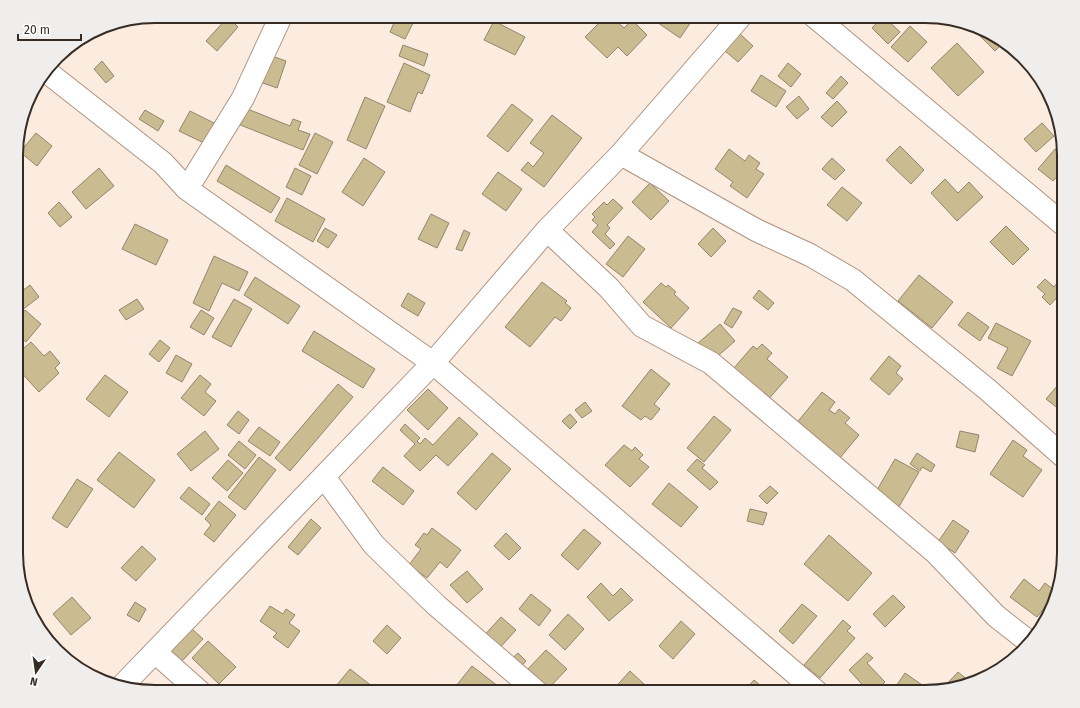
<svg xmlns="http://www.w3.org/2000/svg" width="1080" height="708" font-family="'Fira Sans',sans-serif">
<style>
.building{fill:#cbbb91;stroke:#91866b}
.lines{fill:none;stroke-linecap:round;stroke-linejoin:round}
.minor-casing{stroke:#ad9381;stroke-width:24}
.minor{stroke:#fff;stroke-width:22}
.rim{fill:none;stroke:#362c24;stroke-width:2}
</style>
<rect width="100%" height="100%" fill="#fcebdf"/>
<!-- building -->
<path class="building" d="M397 16H404L414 21 405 39 390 32Z
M606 16H611L624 28 632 20 647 35 627 56 618 47 607 58 585 37Z
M648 16H669L672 18 674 16H695L680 38Z
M883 16 900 32 888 44 872 28Z
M228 17 238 27 217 51 206 41Z
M494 21 525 37 515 55 484 40Z
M910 26 927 42 908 62 891 47Z
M981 29 1002 40 1004 42 995 51 977 33Z
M739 33 753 46 738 62 724 50Z
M957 43 984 72 958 96 931 68Z
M403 45 428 54 424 66 399 56Z
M269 55 286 61 277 88 260 82Z
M102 61 114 76 106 83 94 69Z
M404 63 430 75 422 94 418 92 410 112 387 102Z
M788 63 801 74 791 87 778 76Z
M761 75 786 91 776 107 751 91Z
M841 76 848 83 833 99 826 93Z
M799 96 809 109 797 119 786 107Z
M365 97 385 106 366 149 347 140Z
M837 101 847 112 832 127 821 117Z
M512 104 533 120 508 152 487 136Z
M245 108 290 126 293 119 301 122 298 130 310 134 303 150 238 124Z
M145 110 164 121 158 131 139 119Z
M190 111 214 123 204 143 179 131Z
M552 115 582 138 544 187 521 170 528 162 533 167 544 153 530 143Z
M1042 123 1054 136 1036 152 1024 139Z
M36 133 52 146 37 166 20 152Z
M315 133 333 142 317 174 299 165Z
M900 146 924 170 911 184 886 160Z
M729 149 745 161 749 155 760 163 756 169 764 174 747 198 730 186 733 182 715 169Z
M1055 149 1064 156V169L1053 181 1038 169Z
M364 158 385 172 363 206 342 192Z
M832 158 845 170 835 180 822 169Z
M226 165 280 198 271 213 217 181Z
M99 168 114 186 86 209 72 192Z
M295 168 311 176 302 195 286 187Z
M498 172 522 189 506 211 482 194Z
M945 179 958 193 969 182 983 197 957 221 931 193Z
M650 183 669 201 651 220 632 202Z
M842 187 862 203 847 221 827 205Z
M287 198 325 219 313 242 275 221Z
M613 199 623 208 607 225 610 228 605 234 615 244 610 249 592 232 598 225 592 220 595 217 592 214 604 202 607 205Z
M59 202 72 217 60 227 48 213Z
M431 214 449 223 437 248 418 239Z
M135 224 168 240 156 265 122 249Z
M1006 226 1029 249 1013 265 990 242Z
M325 228 337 235 328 248 317 241Z
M713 228 726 241 711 257 698 244Z
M464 230 470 233 462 251 456 249Z
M628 236 645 249 623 277 606 264Z
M214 256 248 272 239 291 222 283 209 311 193 303Z
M919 275 953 302 932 328 898 301Z
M255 277 300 306 288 324 244 295Z
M1045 279 1054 287 1057 283 1064 290 1050 305 1042 297 1045 294 1037 287Z
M542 282 567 301 565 303 571 308 561 321 555 317 530 347 505 327Z
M661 283 666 287 668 285 676 292 674 294 689 308 671 328 643 302Z
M30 285 39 297 17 314V295Z
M759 290 774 303 768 310 753 298Z
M408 293 425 303 418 316 401 306Z
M137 299 144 309 126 320 119 310Z
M234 299 252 309 231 347 212 337Z
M733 308 742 312 732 328 724 323Z
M25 310 41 324 26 342 17 334V319Z
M201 310 214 318 204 335 190 327Z
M968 312 989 327 980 341 958 325Z
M996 323 1031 341 1012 376 997 368 1008 348 988 338Z
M720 324 735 341 712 361 697 344Z
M314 331 375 369 363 388 302 351Z
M160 340 170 348 159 362 149 354Z
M31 342 44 356 50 351 60 363 55 368 59 373 39 392 17 368V354Z
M762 344 772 353 767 359 788 377 766 402 727 376 753 346 757 349Z
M176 355 192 364 182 382 166 373Z
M889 356 901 366 896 373 903 379 889 395 870 379Z
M651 369 670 384 654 404 660 409 651 420 645 416 641 420 622 406Z
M105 375 128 392 109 417 86 399Z
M200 375 211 384 205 392 216 401 204 416 181 398Z
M1064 378V413L1046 399Z
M338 384 353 397 290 471 275 458Z
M428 389 448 408 428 430 407 410Z
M822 392 835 402 829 410 835 414 839 409 850 418 845 423 859 435 834 465 795 425Z
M585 402 592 411 582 418 575 410Z
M238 411 249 420 239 434 227 425Z
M570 414 577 422 570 429 562 421Z
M714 416 731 430 704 462 687 448Z
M459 417 478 434 448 466 436 455 420 471 404 456 415 444 400 430 405 424 420 438 417 441 420 444 425 438 433 445Z
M259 427 280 442 270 456 248 441Z
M205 431 219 449 191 471 177 454Z
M960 431 979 435 975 452 956 447Z
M1013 440 1027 450 1023 456 1042 470 1023 497 990 474Z
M239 441 256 455 245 469 228 455Z
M624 445 632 451 635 447 643 455 639 459 649 467 630 487 605 465Z
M119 452 155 480 134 508 97 480Z
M492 453 511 469 476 510 457 493Z
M917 453 935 465 931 472 922 467 920 471 910 464Z
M259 457 276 470 245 510 228 497Z
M697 459 705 465 702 468 718 482 710 490 687 470Z
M895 459 919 472 897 510 873 497Z
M228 460 243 473 227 491 212 478Z
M383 467 414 491 403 505 372 481Z
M77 479 93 489 67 528 52 518Z
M669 483 698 507 681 527 652 504Z
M770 486 778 493 767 504 759 496Z
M189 487 210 504 202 515 180 498Z
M219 501 236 515 214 542 204 534 211 525 205 519Z
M750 509 767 513 763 525 747 521Z
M311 519 321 528 298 555 288 547Z
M953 520 969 531 955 553 938 542Z
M432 528 461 550 447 568 440 562 427 578 409 565 421 549 415 545 424 533 427 535Z
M584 529 601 543 578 570 561 555Z
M506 533 521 548 509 560 494 546Z
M829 535 872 573 848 601 804 564Z
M142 546 156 559 136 581 121 568Z
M467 571 483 589 467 603 450 585Z
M1024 579 1039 591 1045 583 1054 590 1051 600 1037 617 1010 597Z
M601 583 613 596 621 588 633 600 609 621 587 597Z
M531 594 551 610 539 626 519 609Z
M893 595 905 607 885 627 873 614Z
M72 597 91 618 71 635 53 614Z
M135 602 146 609 139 622 127 615Z
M802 604 817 616 793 644 779 631Z
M270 606 283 614 286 609 295 615 289 623 300 631 288 648 273 637 277 633 260 621Z
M568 614 584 629 565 650 549 635Z
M501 617 516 630 496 652 481 639Z
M843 620 851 627 847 631 855 638 820 678 804 665Z
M681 621 695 634 673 659 659 646Z
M387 625 401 638 387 654 373 641Z
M191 628 203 639 182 661 170 650Z
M208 641 236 667 219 684 192 658Z
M546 650 567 669 548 689 527 670Z
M518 653 526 661 518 670 509 661Z
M867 653 873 658 867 663 885 682 875 692H869L849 670Z
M472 666 503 690 501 692H483L475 686 470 692H464L456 686Z
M350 669 373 687 369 692H331Z
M630 671 645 685 639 692H611Z
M958 672 969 681 943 689V688Z
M905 673 925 687 922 692H892Z
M754 680 768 692H743Z"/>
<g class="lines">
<!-- minor casing -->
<g class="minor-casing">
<path id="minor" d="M814 16 1064 225
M47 72 163 163 187 189 433 363 817 692
M621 154 756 230 810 255 853 280 988 390 1064 457
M187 189 243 98 281 16
M547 230 609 288 642 326 711 363 935 552 996 616 1028 641
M324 477 374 545 436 605 537 692
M155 652 200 692
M122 686 433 363 547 230 621 154 741 16"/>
</g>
<!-- minor -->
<use href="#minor" class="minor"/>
</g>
<!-- crop -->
<path d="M0 0H1080V708H0ZM155 23H925A132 132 0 0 1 1057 155V553A132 132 0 0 1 925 685H155A132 132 0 0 1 23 553V155A132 132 0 0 1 155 23Z" fill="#efeeed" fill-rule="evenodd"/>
<path class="rim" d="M155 23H925A132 132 0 0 1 1057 155V553A132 132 0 0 1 925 685H155A132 132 0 0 1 23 553V155A132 132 0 0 1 155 23Z"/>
<!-- north arrow -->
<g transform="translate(36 672) rotate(193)" stroke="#ffffff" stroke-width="3" paint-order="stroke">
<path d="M0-3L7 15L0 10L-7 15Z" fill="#362c24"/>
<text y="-6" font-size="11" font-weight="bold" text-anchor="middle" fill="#362c24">N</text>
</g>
<!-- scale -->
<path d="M18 34v6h63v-6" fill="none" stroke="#362c24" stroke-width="2"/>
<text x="24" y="34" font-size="12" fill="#362c24" stroke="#ffffff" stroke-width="3" paint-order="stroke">20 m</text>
</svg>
